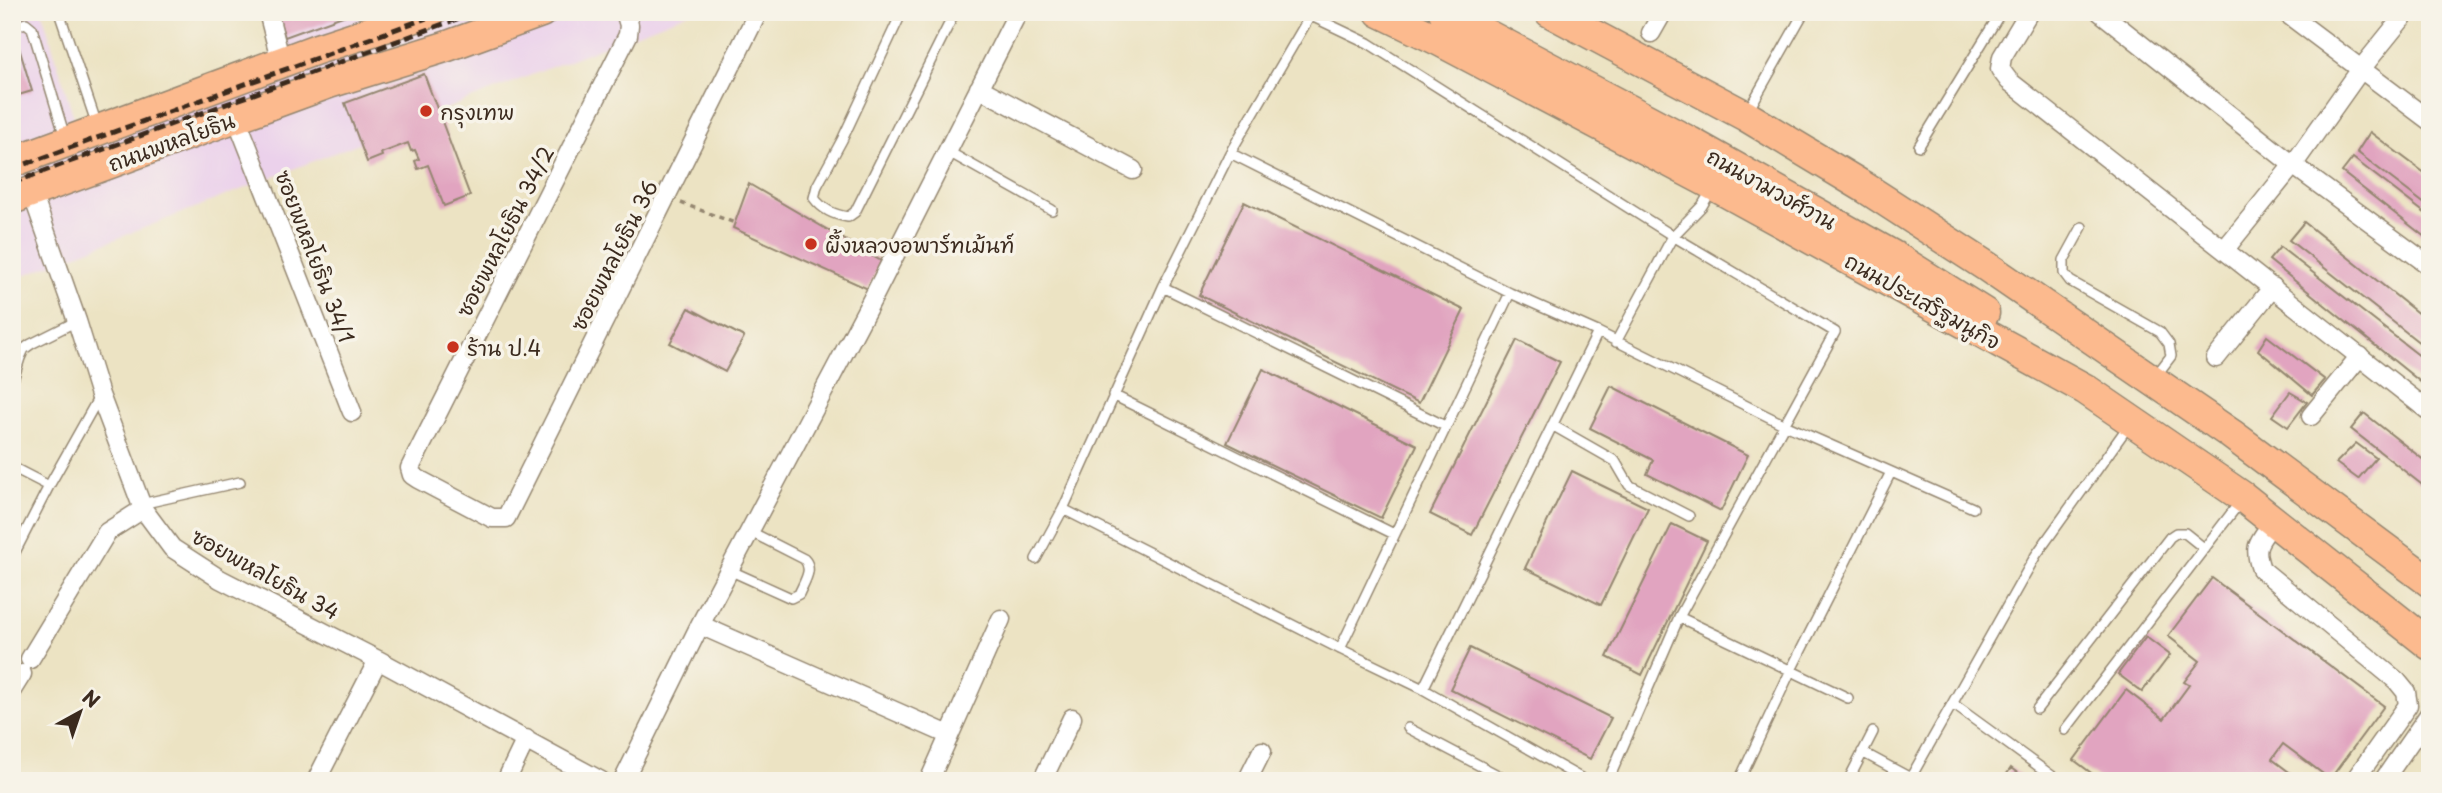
<svg xmlns="http://www.w3.org/2000/svg" width="2442" height="793" font-family="'Playpen Sans','Playpen Sans Thai',sans-serif">
<style>
.built{fill:#ebd1eb}
.building{fill:#e1a4c0}
.lines{fill:none;stroke-linecap:round;stroke-linejoin:round}
.lane-casing{stroke:#948670;stroke-width:12}
.street-casing{stroke:#948670;stroke-width:21}
.primary-casing{stroke:#948670;stroke-width:33}
.path{stroke:#948670;stroke-width:3.5;stroke-dasharray:5 5;stroke-linecap:butt}
.lane{stroke:#fff;stroke-width:9}
.street{stroke:#fff;stroke-width:18}
.primary{stroke:#fcba8e;stroke-width:30}
.rail{stroke:#3b2a1e;stroke-width:5;stroke-dasharray:10 5;stroke-linecap:butt}
.poi-dot{fill:#c8321e;stroke:#f7f3e8;stroke-width:2.5}
.labels{text-anchor:middle;dominant-baseline:central;stroke-width:7;stroke-linejoin:round;paint-order:stroke}
.poi-label{font-size:21px;fill:#3b2a1e;stroke:#f7f3e8;text-anchor:start}
.street-label{font-size:21px;fill:#3b2a1e;stroke:#f7f3e8}
</style>
<rect width="100%" height="100%" fill="#f7f3e8"/>
<filter id="ink" filterUnits="userSpaceOnUse"><feTurbulence type="fractalNoise" baseFrequency=".0143" numOctaves="2"/><feDisplacementMap in="SourceGraphic" scale="14" xChannelSelector="R" yChannelSelector="G"/><feConvolveMatrix kernelMatrix="1 2 1 2 8 2 1 2 1" color-interpolation-filters="sRGB"/></filter>
<filter id="wash" filterUnits="userSpaceOnUse"><feTurbulence type="fractalNoise" baseFrequency=".00686" numOctaves="4" result="noise"/><feDisplacementMap in="SourceGraphic" scale="28" xChannelSelector="R" yChannelSelector="G"/><feGaussianBlur stdDeviation="1.57" result="paint"/><feColorMatrix in="noise" values="0 0 0 0 0 0 0 0 0 0 0 0 0 0 0 0 0 1.4 0 .05"/><feComposite in="paint" operator="in"/></filter>
<g filter="url(#wash)">
<rect width="100%" height="100%" fill="#ece3c3"/>
<!-- built -->
<path class="built" d="M12 12H42L76 125 268 58 282 45 273 12H691L12 280Z"/>
<g id="blocks">
<!-- building -->
<path class="building" d="M276 12H351V13L285 37Z
M17 41 32 91 12 97V42Z
M424 74 470 196 444 206 428 165 418 169 415 161 419 159 415 150 411 151 408 143 381 153 382 156 367 162 345 103Z
M2370 132 2430 177V208L2357 152Z
M2353 158 2430 217V241L2342 172Z
M749 184 881 261 868 289 733 228Z
M1244 202 1464 310 1419 403 1199 295Z
M2304 222 2430 323V351L2289 240Z
M2280 247 2430 364V385L2428 388 2269 260Z
M689 308 744 337 725 372 670 343Z
M2267 336 2325 380 2312 395 2258 350Z
M1517 340 1560 362 1472 535 1430 514Z
M1263 369 1417 445 1381 518 1227 443Z
M1611 386 1748 455 1721 511 1647 474 1653 460 1590 428Z
M2290 392 2307 402 2288 427 2272 416Z
M2364 413 2430 465V491L2351 429Z
M2356 443 2376 458 2358 479 2336 463Z
M1572 471 1648 508 1601 605 1525 568Z
M1672 524 1707 541 1642 675 1607 657Z
M2212 578 2384 706 2330 779 2283 744 2272 759 2301 781H2102L2074 760 2126 690 2164 719 2189 685 2184 682 2200 661 2168 636Z
M2146 637 2170 655 2142 692 2118 674Z
M1470 648 1611 718 1590 759 1450 689Z
M2011 768 2028 781H2002Z"/>
</g>
</g>
<g filter="url(#ink)">
<use href="#blocks" fill-opacity="0" stroke="#948670" stroke-width="2"/>
<g class="lines">
<!-- lane casing -->
<g class="lane-casing">
<path id="lane" d="M59 12 97 125
M224 12 225 14
M902 12 842 140 817 186 814 198C822 209 834 215 848 217L855 212 955 12
M1303 12 1368 43 1673 236 1835 332 1679 617 1608 781
M12 27 26 23 32 28 65 137
M1748 111 1804 12
M1919 146 2001 12
M947 151 1052 210
M1230 153 1510 293 1598 332 1785 425 1973 508
M2082 227 2064 260V273L2070 281 2160 332 2169 344 2171 356 2155 377
M1163 287 1445 426
M1616 342 1673 236 1702 206 1711 191
M12 383 20 358 24 349 31 344 77 321
M1113 395 1394 534
M1552 425 1615 461 1629 485 1689 516
M12 467 49 486
M141 504 240 482
M1063 509 1340 649 1423 689 1586 781
M12 558 49 486 99 397
M1036 559 1063 509 1163 287 1230 153 1310 16
M729 570 791 598 799 594C804 582 814 569 804 559L749 531
M1679 617 1848 698
M1340 649 1510 293
M1423 689 1598 332
M1953 704 2059 781
M2037 709 2170 537 2176 533H2185L2205 549
M1408 728 1509 781
M2065 730 2240 502
M1862 752 1916 781
M1911 777 2036 555 2129 425
M1739 781 1791 670 1891 472
M1848 781 1873 732"/>
</g>
<!-- street casing -->
<g class="street-casing">
<path id="street" d="M268 12 281 62
M625 12 629 25 628 35 410 468 412 475 418 479 492 518H506L758 12
M2029 12 2002 57 2000 69 2009 81 2430 412
M2100 12 2293 165 2430 266
M2285 12 2430 121
M1651 33 1663 12
M979 88 1133 170
M236 117 352 412
M32 193 77 321 100 395 143 509 172 548 220 579 378 660 601 781
M2225 249 2293 165 2361 69 2407 12
M2216 358 2273 287
M2311 416 2360 356
M2274 521C2260 541 2252 544 2261 569L2397 681 2406 692 2408 705 2354 781
M700 625 949 735
M30 659 107 532 143 509
M12 690 22 674
M316 781 378 660
M506 781 526 739
M623 781 700 625 875 294 1018 12
M929 781 1001 619
M1042 781 1072 718
M1247 781 1262 751
M2383 781 2430 713"/>
</g>
<!-- primary casing -->
<g class="primary-casing">
<path id="primary" d="M1380 12 1440 41 1706 181 2085 389 2243 497 2430 645
M1444 12 1690 142 1895 257 1984 313
M1550 12 1746 116 1864 187 1986 266 2231 434 2430 582
M12 162 317 49 431 12
M12 199 329 83 445 47 541 12"/>
</g>
<!-- path -->
<path class="path" d="M681 203 735 223"/>
<!-- lane -->
<use href="#lane" class="lane"/>
<!-- street -->
<use href="#street" class="street"/>
<!-- primary -->
<use href="#primary" class="primary"/>
<!-- rail -->
<path class="rail" d="M12 169 443 12
M12 183 476 12"/>
</g>
</g>
<!-- markers -->
<g class="poi-dot">
<circle cx="426" cy="111" r="7"/>
<circle cx="811" cy="244" r="7"/>
<circle cx="453" cy="347" r="7"/>
</g>
<g class="labels">
<!-- poi labels -->
<g class="poi-label">
<text x="440" y="111">กรุงเทพ</text>
<text x="825" y="244">ผึ้งหลวงอพาร์ทเม้นท์</text>
<text x="467" y="347">ร้าน ป.4</text>
</g>
<!-- street labels -->
<g class="street-label">
<text transform="translate(171 141) rotate(-20)">ถนนพหลโยธิน</text>
<text transform="translate(1772 188) rotate(29)">ถนนงามวงศ์วาน</text>
<text transform="translate(504 231) rotate(-63)">ซอยพหลโยธิน 34/2</text>
<text transform="translate(613 255) rotate(-63)">ซอยพหลโยธิน 36</text>
<text transform="translate(316 256) rotate(69)">ซอยพหลโยธิน 34/1</text>
<text transform="translate(1923 300) rotate(29)">ถนนประเสริฐมนูกิจ</text>
<text transform="translate(266 573) rotate(29)">ซอยพหลโยธิน 34</text>
</g>
</g>
<!-- margin -->
<rect width="2442" height="793" fill="none" stroke="#f7f3e8" stroke-width="42"/>
<!-- north arrow -->
<g transform="translate(80 712) rotate(40)" stroke="#f7f3e8" stroke-width="5" paint-order="stroke">
<path d="M0-5L12 26L0 18L-12 26Z" fill="#3b2a1e"/>
<text y="-10" font-size="19" font-weight="bold" text-anchor="middle" fill="#3b2a1e">N</text>
</g>
</svg>
